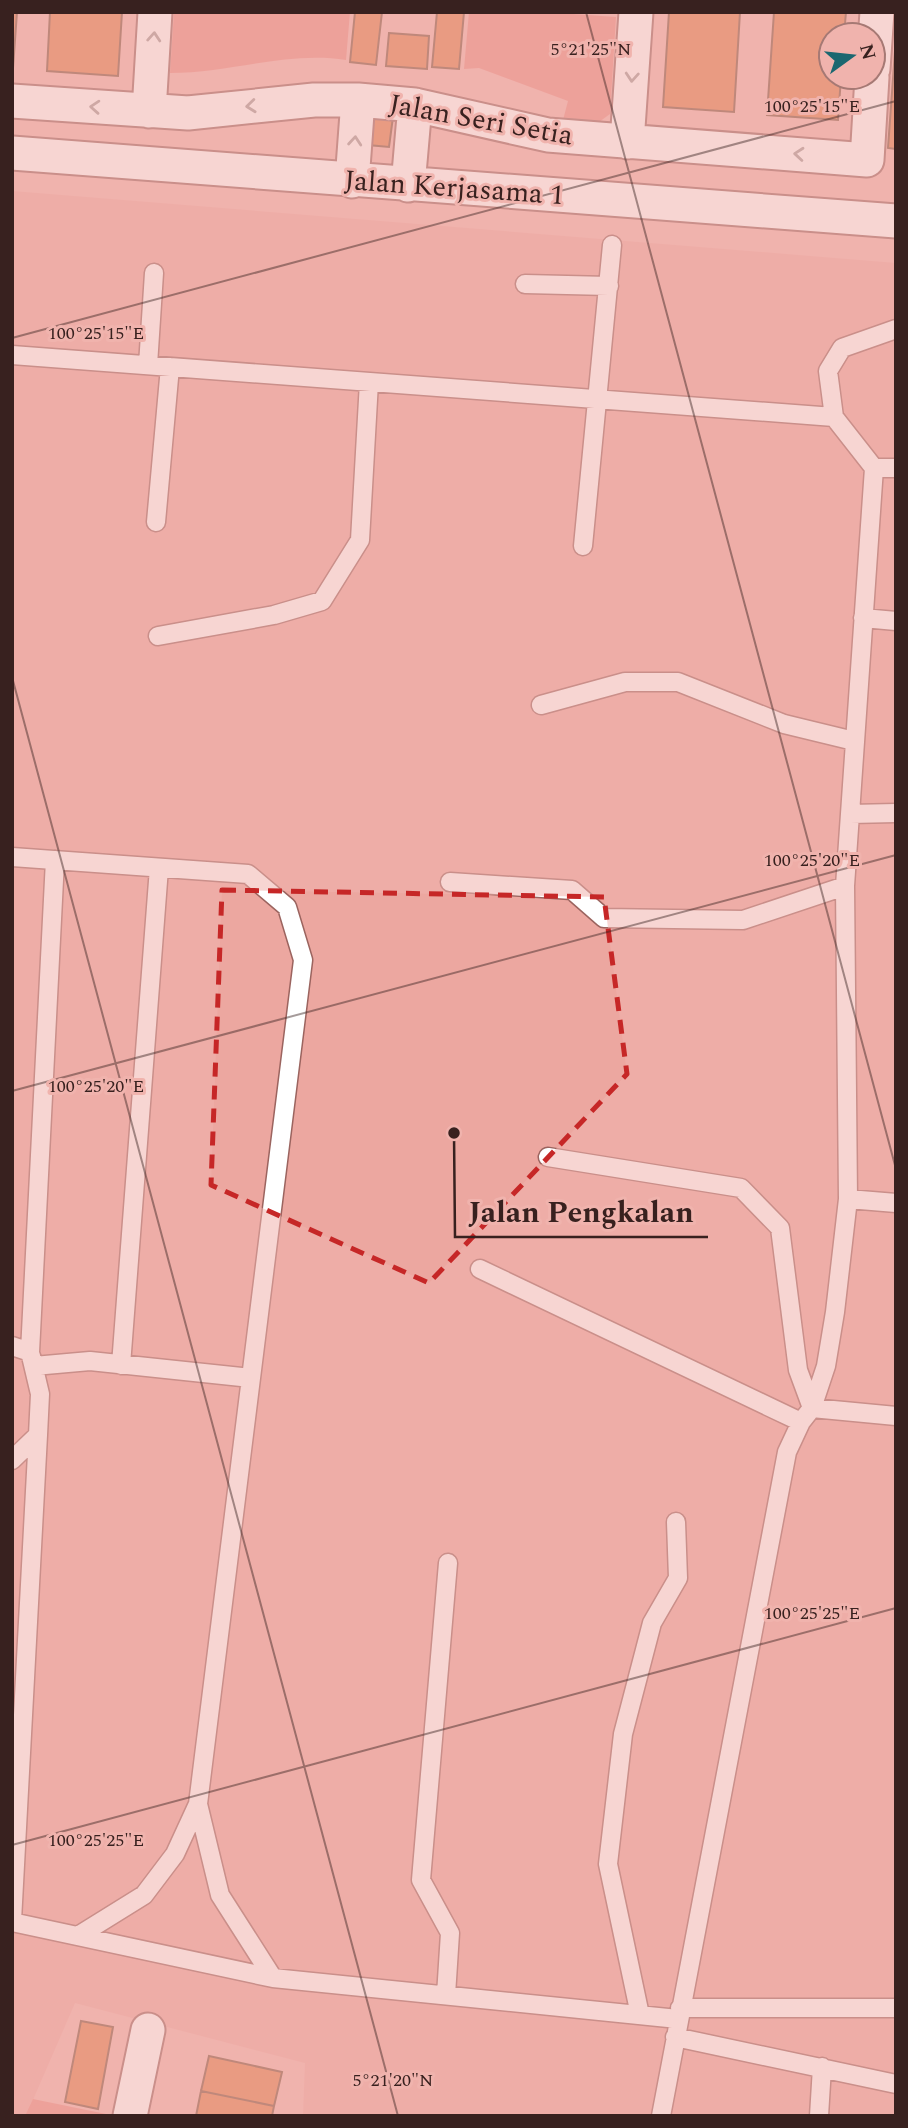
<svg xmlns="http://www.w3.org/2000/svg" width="908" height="2128" font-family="Spectral,serif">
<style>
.built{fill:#eca7a0}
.green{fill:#e98d84}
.building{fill:#e07e4e;stroke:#84553e;stroke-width:2}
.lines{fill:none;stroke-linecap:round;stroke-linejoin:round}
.service-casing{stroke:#9b645f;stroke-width:21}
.minor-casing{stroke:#9b645f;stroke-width:37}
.service{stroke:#fff;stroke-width:18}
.minor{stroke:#fff;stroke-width:33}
.oneway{stroke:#a59b9a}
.marked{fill:none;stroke:#c62727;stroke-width:5;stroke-dasharray:14 9;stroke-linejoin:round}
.ticks{fill:none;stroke:#38211f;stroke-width:2;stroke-opacity:0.45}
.labels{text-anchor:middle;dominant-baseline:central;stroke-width:6;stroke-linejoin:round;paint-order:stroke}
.street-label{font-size:28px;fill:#38211f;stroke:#f0b3ad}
.ticks-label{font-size:18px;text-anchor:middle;fill:#38211f;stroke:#f0b3ad;stroke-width:6;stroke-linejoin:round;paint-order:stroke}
.leader{fill:none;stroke:#38211f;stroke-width:2.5}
.callout-dot{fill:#38211f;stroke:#f0b3ad;stroke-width:2.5}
.callout-label{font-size:30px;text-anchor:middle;font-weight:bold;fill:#38211f;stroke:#f0b3ad;stroke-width:6;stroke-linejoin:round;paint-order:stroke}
</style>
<rect width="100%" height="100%" fill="#f0b3ad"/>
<!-- built -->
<path class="built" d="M12 191 896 263V2116H303L305 2063 75 2003 26 2116H12Z"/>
<!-- green -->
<path class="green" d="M174 12H350L346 60C287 51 229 73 170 73Z
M469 12H545L616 17 610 114 599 122 563 120 568 101 479 68 464 69Z
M33 2099 106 2114V2116H25Z"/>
<!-- building -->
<path class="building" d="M12 12H17L13 68H12Z
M50 12H122L118 76 47 71Z
M355 12H382L376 65 350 62Z
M437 12H464L459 69 432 67Z
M669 12H740L734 112 663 107Z
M774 12H846L844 35H831V77H841L838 120 767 115Z
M389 33 429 36 427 69 386 66Z
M896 37V149L888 148Z
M371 114 393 117 389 147 368 145Z
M81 2021 113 2027 98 2109 65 2102Z
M209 2056 282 2072 274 2106 201 2091Z
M201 2091 274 2106 272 2116H196Z"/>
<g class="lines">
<!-- service casing -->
<g class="service-casing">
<path id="service" d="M525 284 609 286
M12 355 834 417 874 468 845 886 848 1199 835 1312 826 1366 812 1408 896 1416
M148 365 154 273
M834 417 828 371 842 348 896 329
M874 468H896
M156 522 170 367
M583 546 612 245
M863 618 896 621
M158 636 274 615 322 601 360 540 369 382
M541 705 625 682H678L784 724 854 741
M850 814 896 813
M12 857 248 874 287 907 303 960 198 1804 220 1895 273 1978
M450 882 572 890 604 918 743 920 845 886
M548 1157 741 1188 780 1228 798 1370 812 1408 801 1422 787 1452 661 2116
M848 1199 896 1203
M480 1269 801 1422
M12 1346 30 1352 55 860
M121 1365 159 868
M34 1366 90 1361 251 1378
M12 1460 38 1435 40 1394 31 1356
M12 1921 38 1435
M12 1922 273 1978 678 2019
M78 1936 144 1895 175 1854 198 1804
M446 1995 450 1933 421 1880 448 1563
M680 2008H896
M640 2015 608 1864 623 1734 652 1623 678 1578 676 1522
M675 2037 896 2084
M819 2116 822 2067"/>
</g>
<!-- minor casing -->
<g class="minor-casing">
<path id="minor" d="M873 69 877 12
M12 101 188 113 314 100H358L415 105 548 135 867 160 872 77
M149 111 155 12
M627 142 636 12
M12 153 896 221
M352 181 358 100
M408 185 415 105
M130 2116 148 2030"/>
</g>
<!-- service -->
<use href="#service" class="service"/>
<!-- minor -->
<use href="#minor" class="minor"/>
</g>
<!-- one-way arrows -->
<defs><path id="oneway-chevron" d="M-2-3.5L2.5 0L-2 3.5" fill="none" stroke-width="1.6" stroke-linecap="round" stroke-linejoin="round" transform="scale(1.75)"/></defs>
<g class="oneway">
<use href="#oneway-chevron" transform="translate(154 37) rotate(-86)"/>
<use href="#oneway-chevron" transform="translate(632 77) rotate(94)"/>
<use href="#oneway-chevron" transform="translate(251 106) rotate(174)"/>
<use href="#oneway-chevron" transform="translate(95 107) rotate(-176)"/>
<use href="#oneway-chevron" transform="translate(355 141) rotate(-85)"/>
<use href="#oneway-chevron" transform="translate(799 154) rotate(-175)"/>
</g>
<!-- marked area -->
<path d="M0 0H908V2128H0ZM222 890 604 897 627 1074 429 1283 211 1185Z" fill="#f0b3ad" fill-opacity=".55" fill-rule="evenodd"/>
<path class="marked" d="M222 890 604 897 627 1074 429 1283 211 1185Z"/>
<!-- ticks -->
<path class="ticks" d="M586 12 896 1169M12 338 896 101M12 677 398 2116M12 1091 896 855M12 1845 896 1608"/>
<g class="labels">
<!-- street labels -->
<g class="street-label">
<text transform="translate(481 120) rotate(10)">Jalan Seri Setia</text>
<text transform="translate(454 188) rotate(4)">Jalan Kerjasama 1</text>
</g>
</g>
<g class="ticks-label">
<text x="591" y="55">5°21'25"N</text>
<text x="812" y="112">100°25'15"E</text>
<text x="96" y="339">100°25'15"E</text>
<text x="812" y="866">100°25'20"E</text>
<text x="96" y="1092">100°25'20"E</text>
<text x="812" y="1619">100°25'25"E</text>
<text x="96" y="1846">100°25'25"E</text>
<text x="393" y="2086">5°21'20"N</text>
</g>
<!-- callouts -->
<path class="leader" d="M454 1133L455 1237H708"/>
<circle class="callout-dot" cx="454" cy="1133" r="7"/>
<g class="callout-label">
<text x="581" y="1222">Jalan Pengkalan</text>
</g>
<!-- border -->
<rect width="908" height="2128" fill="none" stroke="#38211f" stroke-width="28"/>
<!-- north arrow -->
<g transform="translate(852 56) rotate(75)"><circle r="33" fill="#f0b3ad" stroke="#a67974" stroke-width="2"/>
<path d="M0-5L12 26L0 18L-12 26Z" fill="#1b6770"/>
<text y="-10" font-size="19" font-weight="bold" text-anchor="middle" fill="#38211f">N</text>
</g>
</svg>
